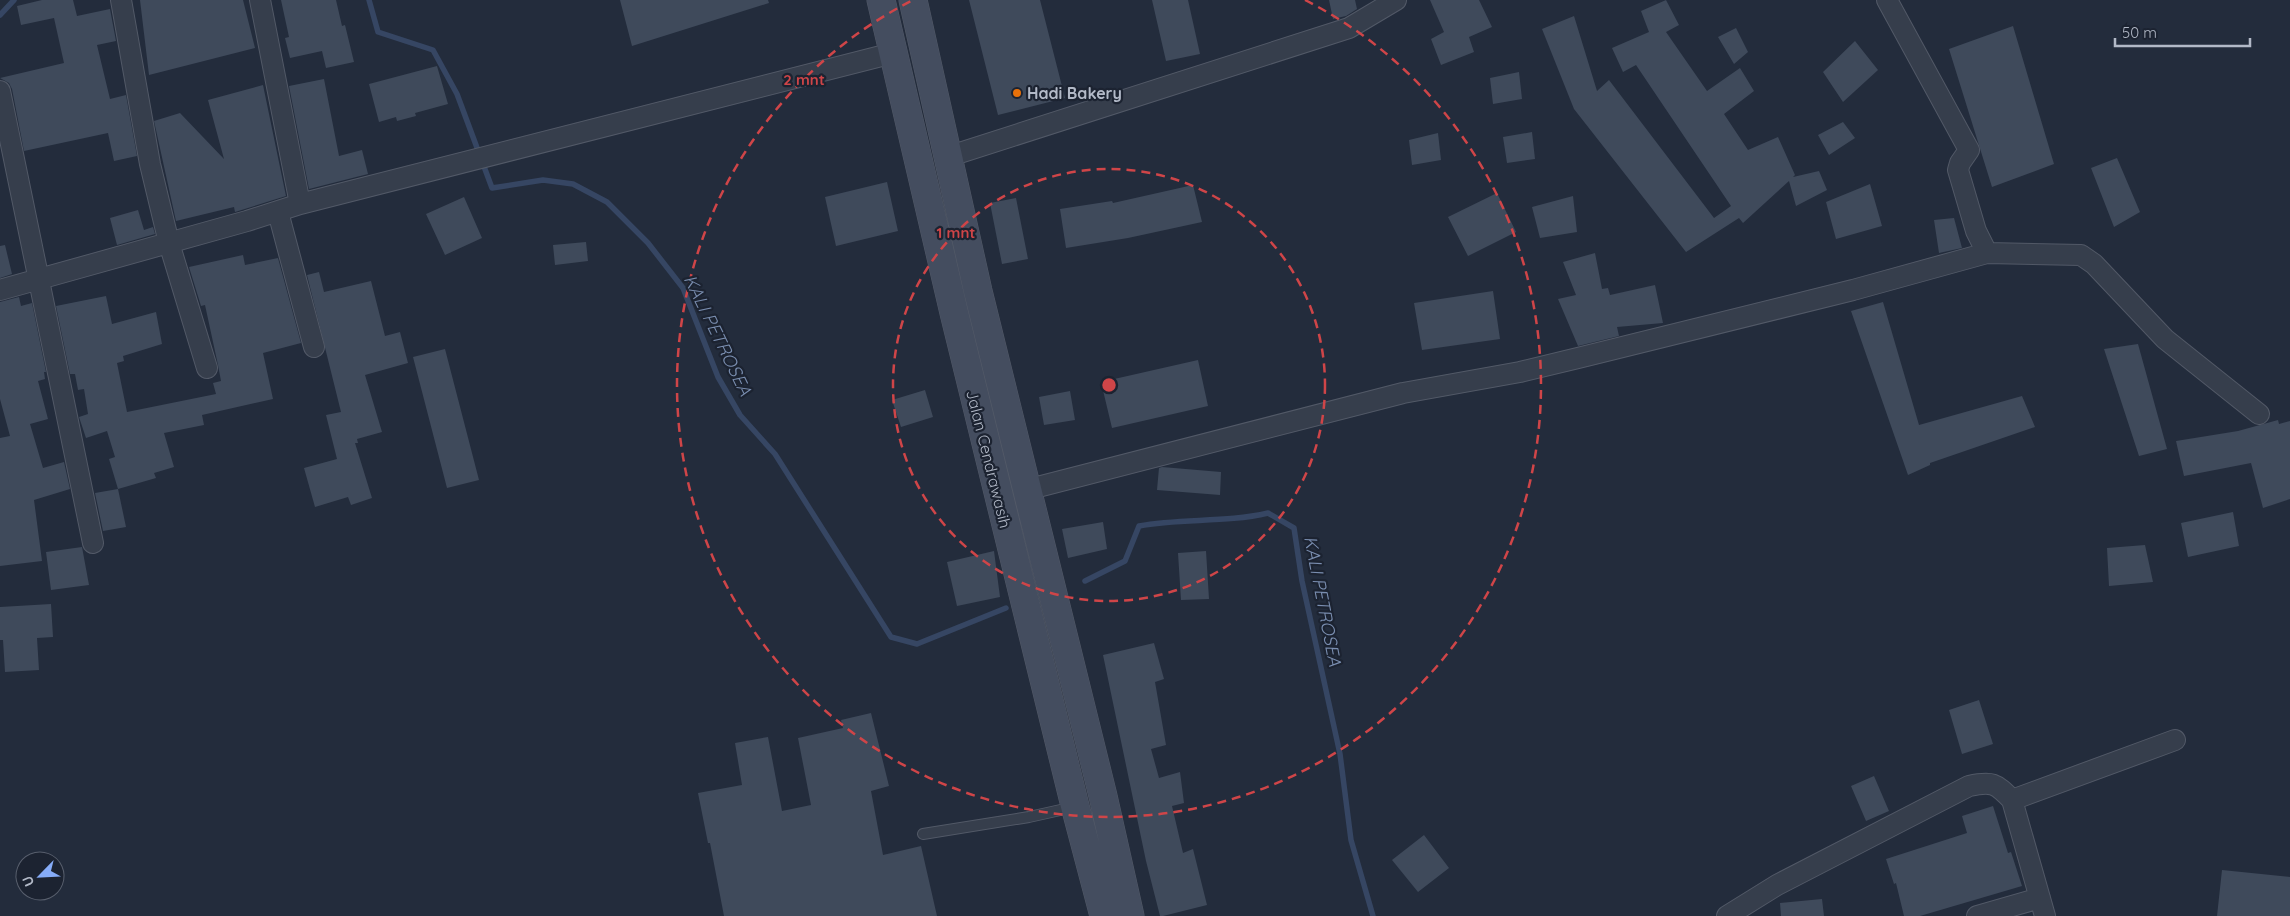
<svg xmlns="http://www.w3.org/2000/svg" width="2290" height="916" font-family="Quicksand,sans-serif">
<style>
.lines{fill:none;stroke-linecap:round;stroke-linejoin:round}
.stream{stroke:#364663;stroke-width:5.5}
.building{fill:#3f4a5b}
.service-casing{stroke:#525967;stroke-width:12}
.minor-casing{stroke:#525967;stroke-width:22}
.secondary-casing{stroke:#525967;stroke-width:29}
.service{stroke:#363e4c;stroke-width:10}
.minor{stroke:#363e4c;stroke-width:20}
.secondary{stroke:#444d5f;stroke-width:28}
.ring{fill:none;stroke:#cf4548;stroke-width:2.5;stroke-dasharray:9 6}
.food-dot{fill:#e8710a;stroke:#1c2331;stroke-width:2}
.labels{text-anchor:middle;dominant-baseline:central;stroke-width:4.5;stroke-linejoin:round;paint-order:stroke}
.poi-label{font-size:16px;font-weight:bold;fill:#b2b9c7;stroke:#1c2331;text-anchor:start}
.street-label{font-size:16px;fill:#b2b9c7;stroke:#1c2331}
.water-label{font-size:18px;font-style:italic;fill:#7a8eb0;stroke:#1c2331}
.centre{fill:#cf4548;stroke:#1c2331;stroke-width:2.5}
.ring-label{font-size:15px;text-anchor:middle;font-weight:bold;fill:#cf4548;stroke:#1c2331;stroke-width:4.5;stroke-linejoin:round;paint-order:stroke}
</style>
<rect width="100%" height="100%" fill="#232c3c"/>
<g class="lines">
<!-- stream -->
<path class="stream" d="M369 0 378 32 433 50 457 94 492 188 543 180 573 184 607 202 648 243 683 288 718 377 740 415 775 454 891 637 917 644 1006 608
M0 15 14 0
M1085 581 1125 561 1139 526C1182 518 1226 523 1268 513L1294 528 1302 581 1340 754 1351 840 1373 916"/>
</g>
<!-- building -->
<path class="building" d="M42 0H73L77 16 110 9 116 41 97 45 110 99 126 95 137 156 114 161 108 133 24 151 12 89 9 83 0 78 64 63 54 18 21 25 17 6Z
M140 0H243L255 48 149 75Z
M281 0H336L342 26 345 25 354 62 326 68 322 51 290 58 285 38 289 37Z
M620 0H768L769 3 632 46Z
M969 0H1040L1065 98 998 115Z
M1152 0H1188L1200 54 1166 61Z
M1329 0H1355L1357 9 1346 16 1333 19Z
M1430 0H1479L1492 27 1469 37 1474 52 1441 65 1431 39 1444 32Z
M1666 0 1679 25 1666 32 1707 91 1740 68 1754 91 1724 114 1748 150 1778 137 1795 175 1793 177 1819 171 1827 190 1796 206 1789 181 1743 223 1739 218 1686 252 1574 109 1542 29 1574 16 1597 91 1609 80 1714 218 1731 206 1636 65 1623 72 1612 48 1649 32 1641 11Z
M2013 26 2054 164 1992 187 1949 49Z
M1736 28 1748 52 1734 64 1718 37Z
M1855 41 1878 70 1843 102 1823 72Z
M437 66 448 104 415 113 416 116 397 121 396 117 379 122 369 84Z
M1519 72 1522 99 1493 104 1490 78Z
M324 79 339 156 362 150 368 174 309 189 289 86Z
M263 85 286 196 235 212 234 207 176 221 154 121 180 113 224 159 208 100Z
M1843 122 1855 138 1829 155 1818 135Z
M1532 132 1535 159 1507 163 1503 137Z
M1438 133 1441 160 1412 165 1409 140Z
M2117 158 2140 212 2114 227 2091 168Z
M887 182 898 231 836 246 825 197Z
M1870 184 1882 226 1836 239 1826 202Z
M1193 185 1202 222 1128 238 1066 248 1060 209 1112 201 1113 203Z
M1497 193 1516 232 1468 256 1448 217Z
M1573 196 1577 232 1540 238 1532 207Z
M464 197 482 238 445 255 426 214Z
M1016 198 1028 259 1002 264 990 203Z
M138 210 144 230 153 227 155 234 117 245 110 218Z
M1954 218 1962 248 1939 253 1934 220Z
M586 242 588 261 555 265 553 245Z
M5 245 12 274 0 278V246Z
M1595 253 1602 289 1608 288 1610 295 1655 285 1663 323 1617 327 1619 336 1578 346 1558 299 1576 295 1563 262Z
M243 255 245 265 278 258 301 343 263 353 273 399 202 415 204 425 164 433 174 467 154 473 156 478 118 489 109 459 115 457 107 431 86 438 79 417 88 414 84 389 78 390 75 374H70L56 306 106 296 112 324 156 312 162 344 123 356 124 361 117 363 127 412 216 394 213 383 221 381 218 365 205 305 201 306 189 267Z
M319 272 324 292 371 281 385 336 400 332 408 363 365 375 382 432 357 439 358 443H355L372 498 351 505 348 497 315 507 304 468 337 459 326 415 341 412 307 275Z
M1493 291 1500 339 1422 350 1414 303Z
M19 297 21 306 32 303 46 372H44L45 379 38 381 48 419 30 424 43 468 64 462 70 489 34 500 42 561 0 566V438L10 436 0 399V302Z
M1883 302 1919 425 2022 396 2035 427 1930 463V465L1908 475 1851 311Z
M2138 344 2167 449 2139 456 2104 349Z
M445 349 479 480 447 488 413 357Z
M1198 360 1208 406 1112 428 1101 382Z
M925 390 933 417 901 427 892 400Z
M1070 391 1075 420 1044 425 1039 397Z
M2278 420 2279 424 2290 421V499L2263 508 2251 463 2184 476 2176 441 2238 431Z
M1162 467 1221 472 1220 495 1157 490 1159 468Z
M118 489 126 527 103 531 95 493Z
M2233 512 2239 546 2188 557 2181 523Z
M1103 522 1107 549 1068 558 1062 529Z
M2145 545 2153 582 2109 586 2107 548Z
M82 547 89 585 51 590 46 552Z
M994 551 1000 597 957 606 947 562Z
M1206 551 1209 599 1181 600 1178 553Z
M51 604 53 637 37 638 39 670 5 672 3 640H0V607Z
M1154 643 1164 679 1155 682 1166 745 1151 749 1159 778 1180 772 1184 803 1172 806 1183 853 1193 849 1207 905 1163 916H1160L1146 861 1103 655Z
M1979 700 1993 744 1962 754 1949 710Z
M871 713 889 786 871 791 883 855 921 846 937 916H724L710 843H708L698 793 742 785 735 743 768 737 782 811 811 805 798 738 843 728 841 720Z
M1874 776 1889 811 1866 821 1851 786Z
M1993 806 2008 853 2011 852 2022 886 1920 916H1904L1896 883 1894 884 1886 859 1967 833 1962 816Z
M1424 835 1449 868 1418 892 1392 860Z
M2222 870 2290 877V916H2217Z
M1822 899 1824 916H1781L1780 903Z"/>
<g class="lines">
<!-- service casing -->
<g class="service-casing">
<path id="service" d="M923 834 1029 817 1074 807"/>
</g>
<!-- minor casing -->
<g class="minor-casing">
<path id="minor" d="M121 0 150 164 169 243 207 368
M260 0 300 204
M1887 0 1969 150 1960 163 1958 170 1976 231 1987 253
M0 91 93 543
M947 157 1349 28 1396 0
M278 212 314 347
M0 290 247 221 300 204 893 53
M1026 490 1403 393 1520 372 1578 358 1853 290 1987 253 2081 255 2094 264 2165 339 2259 414
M2012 800 2175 740
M1727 916 1777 885 1969 786C1992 781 1996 783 2012 800L2045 916
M1977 916 2040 898"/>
</g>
<!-- secondary casing -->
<g class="secondary-casing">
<path id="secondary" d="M881 0 954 313 1075 806 1104 916
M913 0 978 291 1103 796 1130 916"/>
</g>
<!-- service -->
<use href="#service" class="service"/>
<!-- minor -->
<use href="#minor" class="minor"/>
<!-- secondary -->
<use href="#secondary" class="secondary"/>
</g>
<!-- distance rings -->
<g class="ring">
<circle cx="1109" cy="385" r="216"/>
<path d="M1305 0A432 432 0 1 1 913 0"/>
</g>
<!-- markers -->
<circle class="food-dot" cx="1017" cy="93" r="5"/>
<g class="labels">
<!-- poi labels -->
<g class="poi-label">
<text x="1027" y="93">Hadi Bakery</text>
</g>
<!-- street labels -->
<g class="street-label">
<text transform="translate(989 459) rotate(76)">Jalan Cendrawasih</text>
</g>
<!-- water labels -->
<g class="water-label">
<text transform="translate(718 335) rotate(64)">KALI PETROSEA</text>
<text transform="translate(1323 601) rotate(79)">KALI PETROSEA</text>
</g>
</g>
<circle cx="1109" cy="385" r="8" class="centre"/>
<g class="ring-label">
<text x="804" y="85">2 mnt</text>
<text x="956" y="238">1 mnt</text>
</g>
<!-- north arrow -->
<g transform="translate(40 876) rotate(246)"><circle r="24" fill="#1c2331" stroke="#585f6d"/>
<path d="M0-4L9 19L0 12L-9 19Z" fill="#86acf8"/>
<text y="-8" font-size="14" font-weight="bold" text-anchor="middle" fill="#b2b9c7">U</text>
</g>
<!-- scale -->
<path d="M2115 38v8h135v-8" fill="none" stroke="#b2b9c7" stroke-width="2.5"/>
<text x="2122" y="38" font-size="15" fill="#b2b9c7" stroke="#1c2331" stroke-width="4" paint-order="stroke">50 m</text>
</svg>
